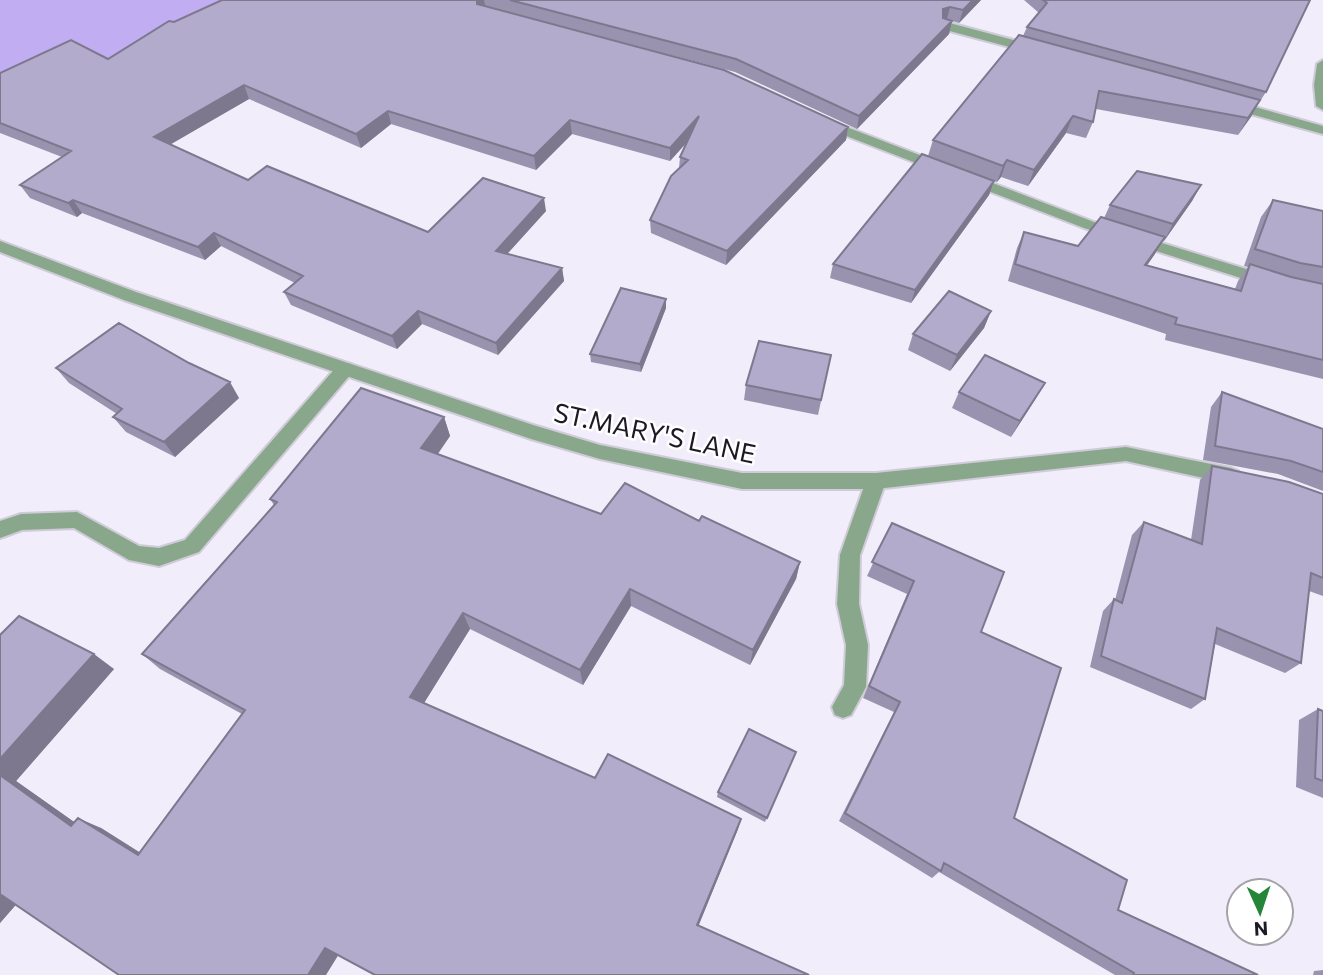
<svg xmlns="http://www.w3.org/2000/svg" width="1323" height="975" font-family="Commissioner,sans-serif">
<style>
.water{fill:#c1adf2}
.lines{fill:none;stroke-linecap:round;stroke-linejoin:round}
.service-casing{stroke:#cfcbd9;stroke-width:4}
.minor-casing{stroke:#cfcbd9;stroke-width:4}
.service{fill:#89a88b;fill-rule:evenodd}
.minor{fill:#89a88b;fill-rule:evenodd}
.wall{fill:#9a93af}
.shaded-wall{fill:#7d788e}
.building{fill:#b3abcb;stroke:#7d788e;stroke-width:2}
.labels{text-anchor:middle;dominant-baseline:central;stroke-width:5;stroke-linejoin:round;paint-order:stroke}
.street-label{font-size:26px;fill:#1d1925;stroke:#fff}
</style>
<rect width="100%" height="100%" fill="#f1edfb"/>
<!-- water -->
<path class="water" d="M0 0H231L0 117Z"/>
<g class="lines">
<!-- service casing -->
<g class="service-casing">
<path id="service" d="M345 363 351 364 354 369 351 374 199 552 159 566 129 560 74 528 22 530 0 538V521L21 514 77 512 139 546 159 548 185 540 339 364Z
M876 473 883 475 886 481 860 555 859 604 868 645 866 687 851 715 843 718 835 715 832 707 844 685 846 645 837 604 840 555 866 481 869 475Z"/>
</g>
<!-- minor casing -->
<g class="minor-casing">
<path id="minor" d="M946 22 1040 47 1042 50 1036 54 942 29V23Z
M1323 60V110L1316 106 1314 85 1317 64Z
M1230 100 1323 126V134L1225 107V101Z
M823 118 1094 222 1275 278 1277 282 1269 287 1084 228 818 125 816 122Z
M0 241 136 292 533 425 600 445 742 473H876L1126 447 1231 468 1238 471 1241 476 1238 481 1231 484 1126 461 876 489H742L600 459 531 439 124 300 0 252Z"/>
</g>
<!-- service -->
<use href="#service" class="service"/>
<!-- minor -->
<use href="#minor" class="minor"/>
</g>
<!-- wall -->
<path class="wall" d="M222 0H981L959 23 952 21 949 34 857 129 735 72 484 6 848 127 846 140 726 265 651 233 650 220 679 168 680 157 686 143 670 161 572 134 536 170 391 124 361 148 249 99 170 144 248 180 428 232 546 211 507 254 562 268 564 281 498 355 422 324 397 349 291 305 284 292 295 283 221 246 205 260 82 213 77 217 30 198 20 185 62 157 0 133V73L108 59 174 22Z
M1024 0H1310L1266 92 1238 135 1096 109 1093 122 1086 138 1066 133 1028 186 1001 177 997 182 994 181 989 195 911 303 830 278 833 264 928 156 933 140 1023 36 1027 27 1039 13Z
M1201 185 1192 201 1164 241H1163L1147 265 1235 289 1238 281 1248 267 1244 266 1261 217 1273 200 1323 211V379L1165 340 1166 334 1008 281 1017 248 1024 232 1078 246 1104 218 1110 205Z
M666 308 641 372 591 362 590 354Z
M991 311 984 328 950 371 908 350 913 334Z
M831 355 818 415 744 400 746 385Z
M56 368 239 398 175 457 126 432 113 417 117 414 69 383Z
M959 392 1036 398 1011 437 952 408Z
M1222 392 1323 429V491L1278 474 1203 460 1211 407Z
M444 417 450 436 438 454 601 514 699 521 800 562 796 579 750 665 631 606 583 685 470 629 424 703 595 778 738 829 698 926 338 955 16 904 0 923V635L114 669 16 781 74 822 101 828 139 852 242 714 160 669 142 654 274 505 270 499Z
M1212 466 1323 494V596L1309 591 1301 663 1285 673 1215 644 1205 699 1191 709 1090 667 1103 611 1114 599 1115 600 1132 535 1144 522 1191 540 1200 480Z
M892 523 981 632 1014 818 1118 910 1258 975H1115L939 872 932 878 839 821 894 712 863 698 907 594 867 576Z
M1318 709 1323 711V798L1296 787 1299 720Z
M796 752 765 822 717 797 718 792Z
M1323 970V975H1313L1314 971Z"/>
<!-- shaded-wall -->
<path class="shaded-wall" d="M477 0H484L485 5 479 17Z
M973 0H981L959 23 963 10Z
M950 7 947 19 940 21 943 9Z
M952 21 949 34 857 129 859 116Z
M244 85 249 99 161 150 154 137Z
M1260 100 1251 117 1238 135 1248 118Z
M388 111 391 124 361 148 356 134Z
M699 116 698 130 670 161V148Z
M1073 116 1066 133 1028 186 1034 170Z
M570 120 572 134 536 170 534 156Z
M848 127 846 140 726 265 727 251Z
M1007 160 1001 177 997 182 1003 166Z
M994 181 989 195 911 303 915 290Z
M1201 185 1192 201 1164 241 1173 224Z
M544 198 546 211 498 264 496 251Z
M73 200 82 213 77 217 68 203Z
M214 233 221 246 205 260 198 247Z
M1165 237 1155 254 1136 281 1145 265Z
M562 268 564 281 498 355 496 343Z
M666 299V308L641 372 640 364Z
M418 311 422 324 397 349 392 336Z
M991 311 984 328 950 371 957 355Z
M230 382 239 398 175 457 164 442Z
M1045 383 1036 398 1011 437 1020 421Z
M444 417 450 436 428 467 421 448Z
M800 562 796 579 750 665 753 650Z
M630 589 631 606 583 685 580 670Z
M463 613 470 629 419 711 410 697Z
M94 654 114 669 16 781 94 836 71 826 0 775V759Z
M78 818 101 828 158 864 138 855Z
M741 819 738 829 696 932 697 925Z
M0 891 22 898 0 923Z
M325 948 339 954 326 975H308Z"/>
<!-- building -->
<path class="building" d="M222 0H477V4L724 70 848 127 727 251 650 220 671 176 688 160 680 157 699 116 670 148 570 120 534 156 388 111 356 134 244 85 154 137 248 180 267 166 428 232 483 178 544 198 496 251 562 268 496 343 418 311 392 336 284 292 303 276 214 233 198 247 73 200 68 203 20 185 71 151 0 123V73L71 40 108 59 169 21 174 22Z
M510 0H973L963 10 950 7 943 9V18L952 21 859 116 736 59Z
M1043 0H1310L1266 92 1027 27 1047 3Z
M1019 35 1260 100 1248 118 1099 91 1093 122 1073 116 1034 170 1007 160 1003 166 933 140Z
M922 154 994 181 915 290 833 264Z
M1137 171 1201 185 1173 224 1110 205Z
M1273 200 1323 211V267L1300 263 1255 249Z
M1101 217 1165 237 1145 265 1241 291 1250 264 1291 277 1323 284V360L1175 324 1177 318 1015 264 1024 232 1078 246Z
M621 288 666 299 640 364 590 354Z
M949 291 991 311 957 355 913 334Z
M119 323 189 363 230 382 164 442 113 417 122 409 56 368Z
M759 341 831 355 821 400 746 385Z
M985 355 1045 383 1020 421 959 392Z
M361 388 444 417 421 448 601 514 625 483 699 521 702 516 800 562 753 650 630 589 580 670 463 613 410 697 595 778 608 754 741 819 697 925 809 975H375L325 948 308 975H119L0 894V775L71 826 78 818 138 855 245 710 142 654 277 502 270 499Z
M1222 392 1323 429V472L1291 461 1215 446Z
M1212 466 1289 482 1323 494V578L1311 573 1301 663 1217 628 1205 699 1101 656 1114 599 1122 603 1144 522 1202 544Z
M892 523 1004 572 981 632 1061 668 1014 818 1127 880 1118 910 1258 975H1133L1134 973 944 863 941 871 845 813 900 702 869 686 914 581 872 562Z
M19 616 94 654 0 759V635Z
M1318 709 1323 711V781L1315 778Z
M749 729 796 752 767 818 718 792Z"/>
<g class="labels">
<!-- street labels -->
<g class="street-label">
<text transform="translate(655 432) rotate(12)">ST.MARY'S LANE</text>
</g>
</g>
<!-- north arrow -->
<g transform="translate(1260 912) rotate(177)"><circle r="33" fill="#ffffff" stroke="#a5a3a8" stroke-width="2"/>
<path d="M0-5L12 26L0 18L-12 26Z" fill="#258639"/>
<text y="-10" font-size="19" font-weight="bold" text-anchor="middle" fill="#1d1925">N</text>
</g>
</svg>
